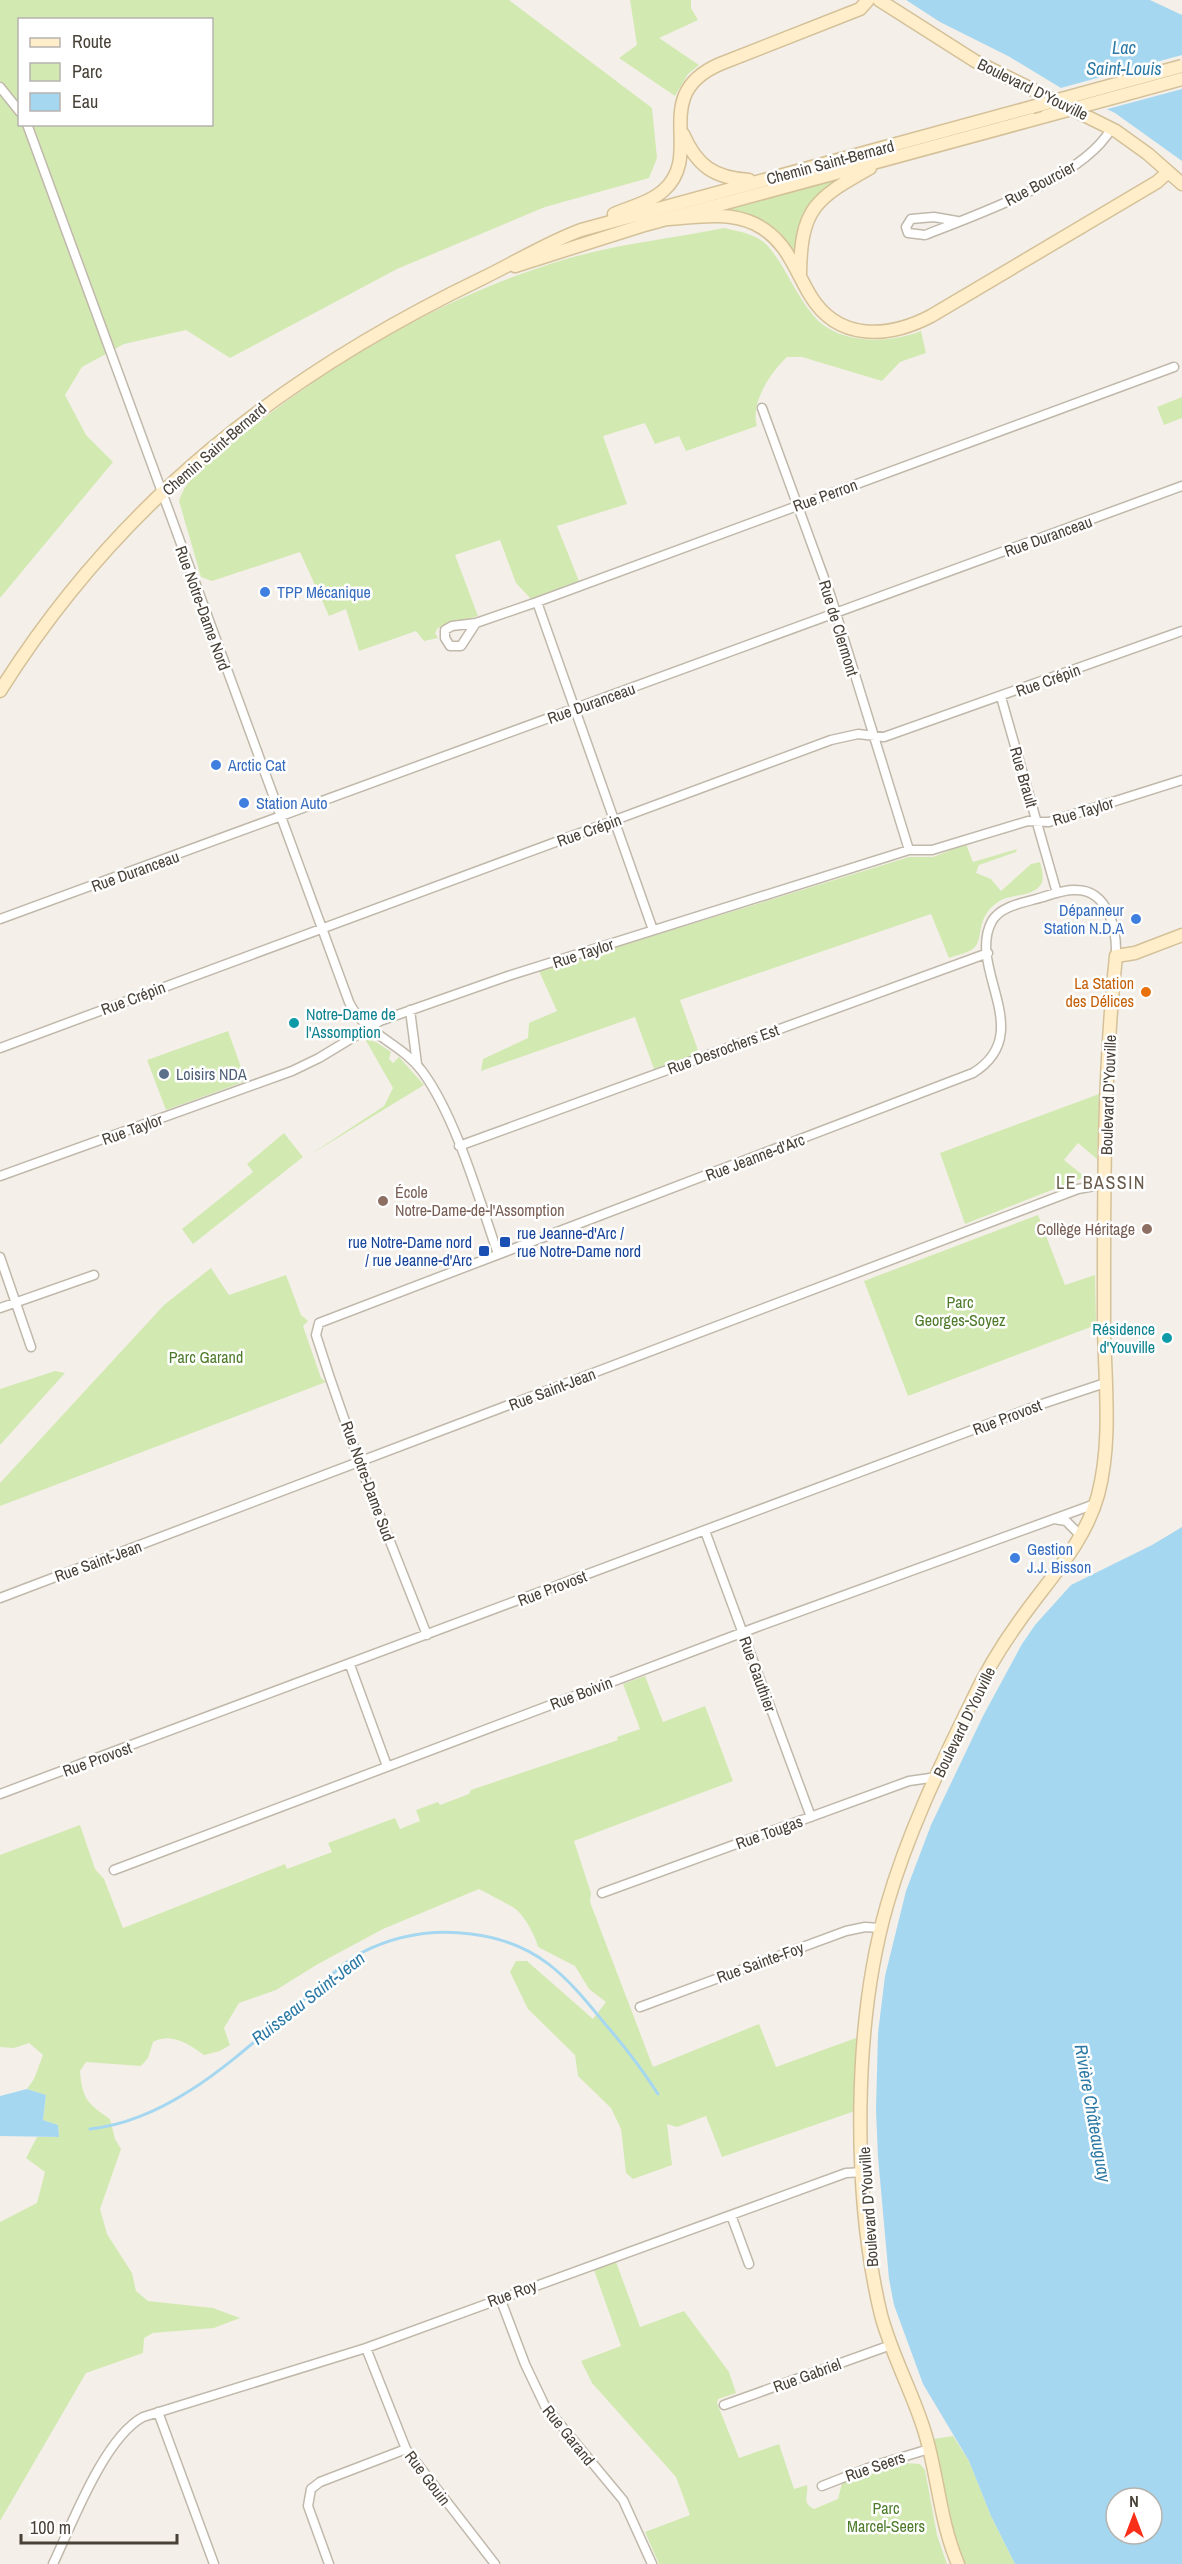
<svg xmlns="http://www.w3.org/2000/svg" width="1182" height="2564" font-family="'Archivo Narrow',sans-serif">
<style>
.green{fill:#d3e9b2;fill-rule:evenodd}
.water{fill:#a6d7f1;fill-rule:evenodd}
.pier{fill:#f4f0e9}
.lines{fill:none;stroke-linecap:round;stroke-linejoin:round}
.stream{stroke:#a6d7f1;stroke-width:3}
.street-casing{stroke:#c0b8ab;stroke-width:11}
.secondary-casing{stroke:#d4c199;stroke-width:15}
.street{stroke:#fff;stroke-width:8}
.secondary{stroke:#ffeec9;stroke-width:12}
.secondary-bridge-casing{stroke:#d4c199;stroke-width:15;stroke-linecap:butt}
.secondary-bridge{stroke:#ffeec9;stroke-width:12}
.shop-dot{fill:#3f7fe0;stroke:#fff;stroke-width:2}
.food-dot{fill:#e8710a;stroke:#fff;stroke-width:2}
.culture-dot{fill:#0f9aa8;stroke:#fff;stroke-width:2}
.service-dot{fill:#5c6f8a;stroke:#fff;stroke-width:2}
.education-dot{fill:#8d6e63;stroke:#fff;stroke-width:2}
.transit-dot{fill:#1a4fb4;stroke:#fff;stroke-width:2}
.labels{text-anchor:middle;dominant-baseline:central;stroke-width:5;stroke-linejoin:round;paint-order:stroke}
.street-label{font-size:16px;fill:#484137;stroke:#fff}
.shop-label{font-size:16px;fill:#366cbe;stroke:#fff;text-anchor:start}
.food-label{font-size:16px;fill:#c56008;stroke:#fff;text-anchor:end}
.culture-label{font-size:16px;fill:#0d838f;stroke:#fff;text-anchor:start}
.service-label{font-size:16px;fill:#4e5e75;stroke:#fff;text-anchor:start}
.education-label{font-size:16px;fill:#785e54;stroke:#fff;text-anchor:start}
.transit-label{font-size:16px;fill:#164399;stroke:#fff;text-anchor:start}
.park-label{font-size:16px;fill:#4d7b2a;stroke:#fff}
.water-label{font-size:18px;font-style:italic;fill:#2c79a5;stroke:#fff}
.neighbourhood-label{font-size:18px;letter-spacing:1.5px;fill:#6b5e4e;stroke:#fff}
</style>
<rect width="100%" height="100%" fill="#f4f0e9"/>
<!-- green -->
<path class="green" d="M0 0H509L652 108 657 158 649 178 545 207 397 269 230 358 186 330 124 344 82 367 65 395 86 435 113 462 0 598ZM20 20H212V124H20Z
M630 0H691V8L698 20 659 38 699 65 688 74 675 96 619 58 637 45Z
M837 180C809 199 797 221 795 255L790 247 721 211Z
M724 228C738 231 756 234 767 245 785 265 795 294 813 315 837 345 889 344 921 331L926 353 900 362 882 381 802 357H787C771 372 750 403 757 426L686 451 679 436 655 444 645 423 603 436 627 504 557 526 579 581 531 599 516 583 500 540 455 555 478 616 438 628 435 633 438 638 424 641 416 631 359 651 346 609 329 616 300 552 212 581 201 577 179 501C189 469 230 445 255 425 348 353 450 294 563 260 616 244 670 239 724 228Z
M1182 397V418L1164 425 1157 407Z
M966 844 973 862 1017 849 1016 852 979 865 976 873 991 879 1001 891 1031 864 1040 862C1042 870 1046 881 1038 888 1028 897 1009 894 998 902 975 918 984 937 975 947 970 953 956 955 949 958L931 914 680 1000 699 1053 654 1069 635 1017 481 1071 483 1059 528 1038 529 1023 557 1011 539 971 909 857H933Z
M228 1031 246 1081 166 1110 147 1060Z
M365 1039 376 1042 391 1052 389 1059 393 1063 399 1057 424 1085 308 1156 384 1106 393 1088Z
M1099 1094 1097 1159 1078 1143 1064 1160 1085 1177 965 1224 940 1153Z
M284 1133 303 1157 193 1244 182 1229 253 1172 247 1164Z
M1038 1215 1065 1285 1095 1275 1096 1325 908 1396 864 1281Z
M211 1268 229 1295 286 1275 301 1315 308 1321 303 1326 321 1378 326 1382 0 1506V1483L164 1305Z
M55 1371 65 1373 0 1445V1389Z
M645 1676 663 1722 705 1706 733 1781 574 1841 591 1893 590 1902 653 2067 759 2024 776 2067 856 2038 855 2111 722 2157 706 2116 677 2127 667 2124 672 2165 633 2179 626 2173 621 2129 611 2108 578 2076 575 2055 528 2009 510 1972 516 1961H527L593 2019 606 2002 589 1989 575 1966 538 1947C535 1935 526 1919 517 1910 514 1907 486 1893 479 1889L383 1929 318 1964 276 1990 239 2003 224 2028 230 2045 220 2051 204 2055C189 2044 171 2032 153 2042L148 2058 141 2066 86 2062 80 2071C82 2099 88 2104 110 2119L115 2139 121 2149 100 2209 107 2234 132 2273 136 2291 148 2301 213 2308 240 2318 214 2328 153 2333 144 2338 143 2353 86 2373 0 2521V2222L37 2203 45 2172 26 2158 37 2137H59L58 2125 43 2120 46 2095 27 2089 34 2079 43 2055 29 2043 14 2048 0 2047V1855L80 1825 95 1869 104 1879 123 1928 285 1864 287 1869 332 1852 328 1843 395 1818 400 1829 420 1821 416 1810 438 1802 440 1805 469 1794 471 1790 618 1740 617 1737 640 1729 623 1684Z
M616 2262 640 2327 684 2311 729 2372 736 2393 718 2399 717 2403 739 2458 779 2444 794 2489 807 2485C809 2496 801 2503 814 2509L838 2499 842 2483 905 2463 920 2464 925 2470 937 2535 947 2564H659L645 2532 690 2515 676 2477 592 2383 581 2361 621 2346 594 2270Z
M953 2436 969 2461 991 2516 1015 2564H965L955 2537 934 2439Z"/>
<!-- water -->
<path class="water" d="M906 0H1150L1182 15V161L1115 113 1061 88 1008 56 940 22Z
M1182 1527V2564H1015L991 2516 969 2461 923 2384 894 2305 889 2279 878 2157 876 2110 878 2033 885 1976 906 1891 931 1825 983 1716 1022 1644 1035 1625 1071 1585 1152 1545ZM1116 2498H1152V2534H1116Z
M27 2089 46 2095 43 2120 58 2125 59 2137 0 2136V2096Z"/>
<!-- pier -->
<path class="pier" d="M1182 55V89L1100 111 1057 89Z"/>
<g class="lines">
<!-- stream -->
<path class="stream" d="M90 2129C177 2120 247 2046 312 1993 327 1980 343 1962 361 1953 396 1935 432 1929 471 1934 538 1942 566 1976 606 2025 625 2047 642 2069 658 2094"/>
<!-- street casing -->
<g class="street-casing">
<path id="street" d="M0 87 20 112
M27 124 349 1002C364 1034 401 1043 422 1071 456 1117 479 1199 498 1254
M957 221 934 217 911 219 906 227 908 233 925 235C978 214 1083 178 1111 129
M762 408 831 597 909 850
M537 602 653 930
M476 623 461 646H450L445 638V630L452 626 476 623 537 602 1174 367
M1001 697 1057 893
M0 919 1182 486
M410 1010 417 1064
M0 1048 831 740 858 734 884 737 1182 631
M459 1146 988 953
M0 1176 292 1071 319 1058 380 1021 508 976 909 850H932L1028 821 1049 822 1182 780
M0 1257 31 1347
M0 1308 94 1275
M1054 1519 1066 1521 1081 1536
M705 1531 811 1817
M0 1598 1078 1189 1105 1184
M427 1635 363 1473 330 1378 316 1335 319 1323 973 1073C1038 1033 966 968 992 921 1000 907 1021 903 1036 899 1048 896 1063 889 1076 890 1109 890 1117 931 1116 956
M350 1665 387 1766
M0 1794 1039 1405 1105 1383
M114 1870 757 1627 1095 1504
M602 1893 909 1781 937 1777
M640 2007 846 1931 865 1927 881 1928
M731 2215 749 2264
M500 2298 525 2364 545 2406 623 2500 652 2564
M366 2348 406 2449 495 2564
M724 2405 891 2345
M158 2412 214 2564
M822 2486 873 2466 929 2449
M53 2564C72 2524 104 2438 143 2417L366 2348 846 2173 864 2172
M329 2564 308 2506 311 2489 320 2482 406 2449"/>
</g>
<!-- secondary casing -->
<g class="secondary-casing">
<path id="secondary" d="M879 0 975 61 1116 131 1148 154 1182 184
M683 134C697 166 714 178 749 180
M614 214C630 207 651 202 664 190 705 153 648 95 720 64L860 9 868 0
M669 219C697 217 729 211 755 224 786 239 794 268 810 295 838 342 889 338 931 316L1157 182 1168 172
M515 266 641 226 1046 116
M800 274C801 208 815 199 870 168
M0 691C120 500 283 374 483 278 516 262 546 243 581 230L1032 107
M958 2564C940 2522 938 2476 925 2433 913 2393 892 2356 881 2315 852 2194 853 2024 887 1905 907 1835 939 1768 971 1703 984 1675 1000 1648 1018 1623 1047 1581 1084 1545 1098 1495 1113 1438 1104 1377 1104 1319 1104 1198 1103 1076 1116 956L1135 953 1182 935"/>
</g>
<!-- street -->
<use href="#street" class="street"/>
<!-- secondary -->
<use href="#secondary" class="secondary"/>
<!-- secondary-bridge casing -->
<g class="secondary-bridge-casing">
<path id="secondary-bridge" d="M1032 107 1182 66
M1046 116 1182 79"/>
</g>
<!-- secondary-bridge -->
<use href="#secondary-bridge" class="secondary-bridge"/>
</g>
<!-- markers -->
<g class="shop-dot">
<circle cx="265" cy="592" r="6"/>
<circle cx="216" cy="765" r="6"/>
<circle cx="244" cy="803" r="6"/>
<circle cx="1136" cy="919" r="6"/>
<circle cx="1015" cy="1558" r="6"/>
</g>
<circle class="food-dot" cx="1146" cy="992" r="6"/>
<g class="culture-dot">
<circle cx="294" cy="1023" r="6"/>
<circle cx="1167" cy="1338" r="6"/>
</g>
<circle class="service-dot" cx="164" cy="1074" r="6"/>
<g class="education-dot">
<circle cx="383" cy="1201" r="6"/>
<circle cx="1147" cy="1229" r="6"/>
</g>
<g class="transit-dot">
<rect x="499" y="1236" width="12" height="12" rx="3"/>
<rect x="478" y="1245" width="12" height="12" rx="3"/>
</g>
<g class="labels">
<!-- street labels -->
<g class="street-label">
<text transform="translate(1033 89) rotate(26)">Boulevard D'Youville</text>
<text transform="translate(830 162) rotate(-15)">Chemin Saint-Bernard</text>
<text transform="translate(1040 183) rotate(-28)">Rue Bourcier</text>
<text transform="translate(214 449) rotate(-41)">Chemin Saint-Bernard</text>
<text transform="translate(825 495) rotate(-20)">Rue Perron</text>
<text transform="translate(1048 536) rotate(-20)">Rue Duranceau</text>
<text transform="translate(203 608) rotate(70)">Rue Notre-Dame Nord</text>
<text transform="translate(839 628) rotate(73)">Rue de Clermont</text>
<text transform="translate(1048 680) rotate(-20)">Rue Crépin</text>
<text transform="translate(591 703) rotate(-20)">Rue Duranceau</text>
<text transform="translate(1024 777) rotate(74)">Rue Brault</text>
<text transform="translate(1083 811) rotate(-17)">Rue Taylor</text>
<text transform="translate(589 830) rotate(-20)">Rue Crépin</text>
<text transform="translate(135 871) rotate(-20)">Rue Duranceau</text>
<text transform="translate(583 953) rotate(-18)">Rue Taylor</text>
<text transform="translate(133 998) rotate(-21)">Rue Crépin</text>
<text transform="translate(723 1049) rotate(-20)">Rue Desrochers Est</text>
<text transform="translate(1108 1095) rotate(-88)">Boulevard D'Youville</text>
<text transform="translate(132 1129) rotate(-20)">Rue Taylor</text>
<text transform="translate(755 1157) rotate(-21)">Rue Jeanne-d'Arc</text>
<text transform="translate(552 1389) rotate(-21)">Rue Saint-Jean</text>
<text transform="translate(1007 1417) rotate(-21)">Rue Provost</text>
<text transform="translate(368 1481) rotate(70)">Rue Notre-Dame Sud</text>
<text transform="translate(98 1561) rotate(-20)">Rue Saint-Jean</text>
<text transform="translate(552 1588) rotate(-21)">Rue Provost</text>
<text transform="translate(758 1674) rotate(70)">Rue Gauthier</text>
<text transform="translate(581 1693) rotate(-21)">Rue Boivin</text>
<text transform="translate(964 1722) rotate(-64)">Boulevard D'Youville</text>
<text transform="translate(97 1759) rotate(-20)">Rue Provost</text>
<text transform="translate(769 1832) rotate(-20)">Rue Tougas</text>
<text transform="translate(760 1962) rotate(-20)">Rue Sainte-Foy</text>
<text transform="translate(868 2207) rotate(-94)">Boulevard D'Youville</text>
<text transform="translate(512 2293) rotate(-20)">Rue Roy</text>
<text transform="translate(807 2375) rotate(-20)">Rue Gabriel</text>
<text transform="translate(569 2435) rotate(51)">Rue Garand</text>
<text transform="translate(875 2466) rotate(-19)">Rue Seers</text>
<text transform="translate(428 2478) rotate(53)">Rue Gouin</text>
</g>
<!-- shop labels -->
<g class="shop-label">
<text x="277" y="592">TPP Mécanique</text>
<text x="228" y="765">Arctic Cat</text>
<text x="256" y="803">Station Auto</text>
<text x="1124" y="910" text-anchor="end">Dépanneur<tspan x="1124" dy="18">Station N.D.A</tspan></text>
<text x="1027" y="1549">Gestion<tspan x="1027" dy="18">J.J. Bisson</tspan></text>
</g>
<!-- food labels -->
<g class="food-label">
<text x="1134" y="983">La Station<tspan x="1134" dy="18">des Délices</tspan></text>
</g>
<!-- culture labels -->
<g class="culture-label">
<text x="306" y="1014">Notre-Dame de<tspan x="306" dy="18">l'Assomption</tspan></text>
<text x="1155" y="1329" text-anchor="end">Résidence<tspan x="1155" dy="18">d'Youville</tspan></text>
</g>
<!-- service labels -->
<g class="service-label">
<text x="176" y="1074">Loisirs NDA</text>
</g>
<!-- education labels -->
<g class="education-label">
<text x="395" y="1192">École<tspan x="395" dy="18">Notre-Dame-de-l'Assomption</tspan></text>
<text x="1135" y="1229" text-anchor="end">Collège Héritage</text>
</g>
<!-- transit labels -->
<g class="transit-label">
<text x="517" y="1233">rue Jeanne-d'Arc /<tspan x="517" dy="18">rue Notre-Dame nord</tspan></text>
<text x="472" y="1242" text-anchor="end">rue Notre-Dame nord<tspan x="472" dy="18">/ rue Jeanne-d'Arc</tspan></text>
</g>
<!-- park labels -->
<g class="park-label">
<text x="960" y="1302">Parc<tspan x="960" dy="18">Georges-Soyez</tspan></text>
<text x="206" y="1357">Parc Garand</text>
<text x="886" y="2508">Parc<tspan x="886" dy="18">Marcel-Seers</tspan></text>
</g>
<!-- water labels -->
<g class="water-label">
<text x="1124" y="47">Lac<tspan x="1124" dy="21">Saint-Louis</tspan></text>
<text transform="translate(308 1998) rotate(-38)">Ruisseau Saint-Jean</text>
<text transform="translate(1093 2113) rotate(80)">Rivière Châteauguay</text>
</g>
<!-- neighbourhood labels -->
<g class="neighbourhood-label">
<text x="1101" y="1182">LE BASSIN</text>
</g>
</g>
<!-- legend -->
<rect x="18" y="18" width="195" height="108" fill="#ffffff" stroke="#b6b3af" stroke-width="1.5"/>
<rect x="30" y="38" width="30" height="9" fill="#ffeec9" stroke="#b6b3af" stroke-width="1.5"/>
<text x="72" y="48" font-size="18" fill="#484137">Route</text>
<rect x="30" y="63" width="30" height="18" fill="#d3e9b2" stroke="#b6b3af" stroke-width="1.5"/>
<text x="72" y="78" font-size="18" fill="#484137">Parc</text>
<rect x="30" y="93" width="30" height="18" fill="#a6d7f1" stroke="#b6b3af" stroke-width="1.5"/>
<text x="72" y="108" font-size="18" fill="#484137">Eau</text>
<!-- north arrow -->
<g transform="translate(1134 2516)"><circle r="28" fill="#ffffff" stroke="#b6b3af" stroke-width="1.5"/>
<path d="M0-4.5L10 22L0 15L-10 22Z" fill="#fa2f1a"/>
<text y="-9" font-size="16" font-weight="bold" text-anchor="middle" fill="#484137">N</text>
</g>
<!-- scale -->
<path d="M21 2534v9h156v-9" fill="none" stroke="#484137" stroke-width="3"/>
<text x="30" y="2534" font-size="18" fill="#484137" stroke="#ffffff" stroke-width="4.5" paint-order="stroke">100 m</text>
</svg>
